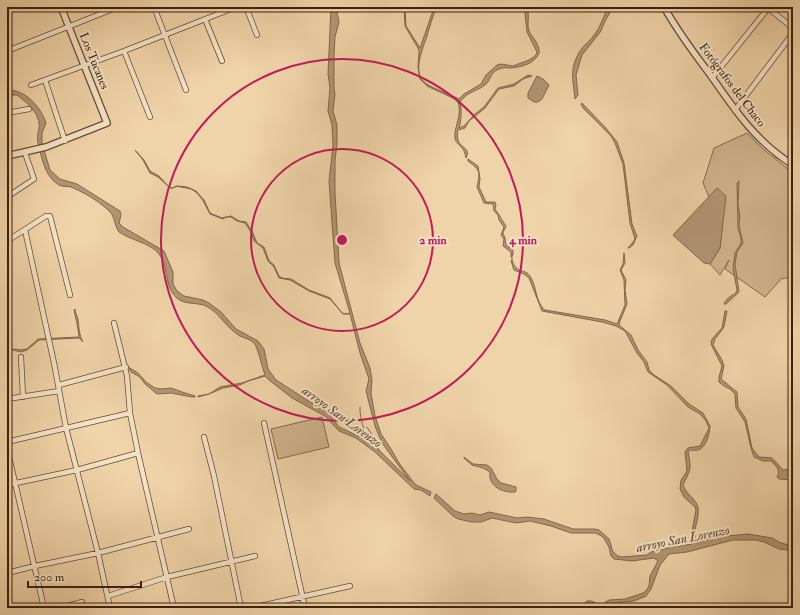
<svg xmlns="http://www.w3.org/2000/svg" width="800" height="615" font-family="'IM FELL Double Pica',serif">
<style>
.green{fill:#d1b58f;stroke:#866a4e}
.water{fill:#b29774;stroke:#82674b}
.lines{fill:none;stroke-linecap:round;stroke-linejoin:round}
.stream{stroke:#82674b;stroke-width:1}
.minor-casing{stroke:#684d35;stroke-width:6}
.tertiary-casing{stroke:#684d35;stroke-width:8}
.minor{stroke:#f5e3c7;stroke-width:4.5}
.tertiary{stroke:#f5e3c7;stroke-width:5.5}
.ring{fill:none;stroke:#c2185b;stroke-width:2}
.labels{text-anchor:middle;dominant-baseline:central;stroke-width:4;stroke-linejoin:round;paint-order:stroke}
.street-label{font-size:12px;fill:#3b200e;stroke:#f5e3c7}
.water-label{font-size:13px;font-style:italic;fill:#5f442d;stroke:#f5e3c7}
.centre{fill:#c2185b;stroke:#f5e3c7;stroke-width:2}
.ring-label{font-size:12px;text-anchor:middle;font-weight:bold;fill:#c2185b;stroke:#f5e3c7;stroke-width:4;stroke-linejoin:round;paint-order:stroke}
</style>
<rect width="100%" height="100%" fill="#f0d4a9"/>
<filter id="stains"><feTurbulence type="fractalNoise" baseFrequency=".005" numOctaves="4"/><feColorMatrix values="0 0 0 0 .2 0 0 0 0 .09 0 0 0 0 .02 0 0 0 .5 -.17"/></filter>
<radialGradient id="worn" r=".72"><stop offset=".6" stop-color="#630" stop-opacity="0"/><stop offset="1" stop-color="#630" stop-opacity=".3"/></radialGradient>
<!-- green -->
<path class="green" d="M747 133 762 148 793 173V276L783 279 782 278 765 297 725 269 729 260 720 275 710 264 720 248 722 228 703 183 714 148Z
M322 417 329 447 278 459 271 429Z"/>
<!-- water -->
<path class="water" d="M331 7H336L339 22 335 37 334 56V88L335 94 333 111 337 125V144L335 160V193L339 263 360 343 370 368 372 380 371 393 375 416 381 434 391 449 399 463 411 479 416 485 431 492 430 496 421 490 414 489 375 452 356 438 339 431 325 416 292 398 269 380 265 376 248 381 240 385 223 388 209 394 198 397V396L209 394 220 387 242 383 265 375C262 367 258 348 254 343 250 339 244 338 240 336 226 328 220 313 206 306 197 302 184 305 177 298 163 286 170 268 159 254 151 243 130 240 119 232 114 225 115 215 108 210 97 200 85 193 71 187 67 186 63 187 59 185 47 178 43 164 40 151L44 150 50 170 60 179 77 184 120 211 121 215 119 223 123 227 164 251 173 272V284L177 291 184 296 203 300 209 303 221 312 236 329 258 341 264 349 268 369 276 380 329 414 339 427 358 436 376 447 410 481 382 443 375 426 366 391 369 379 360 353 350 314H343L330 299 309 291 290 280 279 278 274 267 268 261 263 248 254 241 251 232 245 223 237 221 231 217H226L223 219 210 214 202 199 196 192 191 189 176 186 173 188H170L158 177 150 173 143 160 135 150 144 160 150 171 159 176 169 187 172 188 178 186 187 187 196 191 204 200 210 213 222 218 231 216 239 221 246 222 252 231 257 243 264 247 269 261 274 265 279 276 282 278 291 279 309 290 325 296 330 298 342 313 346 314 350 313 335 263 329 181 333 145 332 125 328 111 330 88 328 74Z
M404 7H405L406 26 420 48 434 8 437 7C432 17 430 26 427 36 423 48 413 70 423 81 430 88 450 94 459 99L464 94 481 84 486 75 497 65 501 64 513 66 529 60 535 56 537 53 536 50 527 32 525 13 523 7H526C531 16 526 23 529 31 532 37 538 42 539 50 540 53 538 55 536 58 530 65 520 67 511 68 507 68 503 67 499 69 489 73 491 81 485 85 476 92 468 91 460 102 462 108 461 123 459 128L464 126 475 114 484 107 498 88 514 84 528 75 532 76 523 79 514 86 499 89 485 108 469 121 465 128 458 130C457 134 457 140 460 144 465 149 470 150 466 158 465 155 465 152 463 149 460 145 456 143 455 139 453 128 464 113 457 100L427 86 420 79 418 67 419 50 405 26Z
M609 7H613L604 23 601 31 582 55 576 75 578 95 575 99C573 79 569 69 580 51 584 45 591 40 595 34 601 26 603 16 609 7Z
M537 76 543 79 549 85 542 99 538 102H534L528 98V93Z
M7 90C25 89 41 107 46 123L42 133V145L39 146C36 138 38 135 39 128 41 114 26 102 17 95H7Z
M582 103 605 127 617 142 624 163 632 224 637 236 633 245 629 248H628L633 242 635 239 630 223 623 164 615 143 611 136 583 108 581 104Z
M468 159 478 166 480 179 479 187 486 202H495L496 205 495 209C497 211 505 225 506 226 506 227 503 232 503 233L505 238 506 245 513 250V255L511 257V252L503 246 504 239 501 235 504 227 499 220 498 215 494 211 493 204 484 203 477 187C480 172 481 171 468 161Z
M739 181 738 205 740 217 739 226 743 243 737 252 735 264 739 292 726 304H724C725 300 731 295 735 294L737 290 733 268 735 253 741 243V238L738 228 737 183Z
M717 188 726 196 720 248 710 264 704 263 673 235Z
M624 253 625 263 621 270 626 280 625 290 627 304 620 321 619 325 631 335 638 350 647 362 649 370 654 375 671 386 689 404 703 413 710 426C710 433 706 448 698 450 693 451 692 449 688 452 692 470 690 470 683 485 686 494 696 499 698 507 700 520 692 528 696 543L716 537 748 534 772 538 781 543 793 546V551L779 549 764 542 755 540H733L687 552 669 554 660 565 651 589 646 596 634 601 622 602 600 608H597L590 604 584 608H579L587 601C594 600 596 605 601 605L609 600 625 599 643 593 646 591 649 586 650 576 658 561 654 558 632 561 614 559 611 556 609 547 603 537 596 533H571L551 526 530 521 516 523 492 518 481 522H472L458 519 453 516 434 498 436 494 455 511 464 514 472 513 480 515 489 512 517 518 527 517 544 519 573 529H594L599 530 609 539 613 552 618 556 622 557 647 555 651 552 672 547 692 544 693 526 696 510 695 507 684 497 680 489 681 480 687 471 685 452 688 448 700 446 709 428 706 421 700 414 688 407 667 385 648 372 644 362 637 353 625 331 616 326 602 322 542 311 529 278 524 274 514 270 511 261 512 260C517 275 525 268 530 276 537 286 535 302 545 310L605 320 617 324 625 305 624 280 620 270 623 264Z
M75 309C75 313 77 315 78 319 79 327 79 335 83 342L79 338 39 340 27 350 21 352 13 350 7 351V350L13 349 21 350 27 349 38 339 79 337C78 328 76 319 74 310Z
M725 311H727L724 327 715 339 713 345 722 360 724 366 721 379 737 392 738 407 746 419 752 448 759 457 772 458 782 469 784 470 788 469 793 475V480L779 479 777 477C781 470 776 466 771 461H763L754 457 751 448 745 422 736 408 735 394 730 389 724 386 719 382V377L722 366 711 344 712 339 722 328Z
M128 367 138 373 146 382 155 388 162 389 171 388 185 393 195 396V397H192L171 393 157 394 145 384 140 377 131 372Z
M464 457 473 464 487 465 491 468 497 479 501 483 516 487V491L515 492C502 493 488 486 490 472L483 468 472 465 464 458Z"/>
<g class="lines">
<!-- stream -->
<path class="stream" d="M512 261V255
M360 407C359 421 367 431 365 442
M367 427 376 441 379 451"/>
<!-- minor casing -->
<g class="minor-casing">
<path id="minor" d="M154 7 186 90
M246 7 257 35
M768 8 793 28
M205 19 222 61
M7 51 118 7
M124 51 150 117
M712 78 769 7
M45 80 65 141
M31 85 124 51 236 7
M735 110 793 33
M7 113 29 109
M7 197 34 179 25 153
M25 230 54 363 66 428 98 553 110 608
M7 241 46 216H50L70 295
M114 323 127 376 130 413 138 453 174 608
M21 357 23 397
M59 385 126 367
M7 399 59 391
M264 423 305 608
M204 437 214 476 241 608
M7 442 130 413
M7 448 44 608
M7 485 77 470 138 453
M7 573 35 566 98 553 189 529
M108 596 167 577 255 556
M60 608 82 602
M251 608 350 586"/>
</g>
<!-- tertiary casing -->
<g class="tertiary-casing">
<path id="tertiary" d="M664 7C677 30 693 52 709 73 735 110 754 140 793 165
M7 156 46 147 107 123 61 7"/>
</g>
<!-- minor -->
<use href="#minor" class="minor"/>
<!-- tertiary -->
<use href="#tertiary" class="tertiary"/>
</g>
<!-- distance rings -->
<g class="ring">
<circle cx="342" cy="240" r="91"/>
<circle cx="342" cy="240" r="181"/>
</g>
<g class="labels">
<!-- street labels -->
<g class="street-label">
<text transform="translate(94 61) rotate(68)">Los Tucanes</text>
<text transform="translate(732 85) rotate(53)">Fotógrafos del Chaco</text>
</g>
<!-- water labels -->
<g class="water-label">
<text transform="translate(342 417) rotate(36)">arroyo San Lorenzo</text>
<text transform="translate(683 539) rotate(-11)">arroyo San Lorenzo</text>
</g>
</g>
<circle cx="342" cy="240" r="6" class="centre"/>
<g class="ring-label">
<text x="433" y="244">2 min</text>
<text x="523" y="244">4 min</text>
</g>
<!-- margin -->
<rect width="800" height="615" fill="none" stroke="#f0d4a9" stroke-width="24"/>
<rect x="8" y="8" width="784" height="599" fill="none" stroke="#3b200e" stroke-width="2"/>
<rect x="12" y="12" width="776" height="591" fill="none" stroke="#3b200e"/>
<!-- scale -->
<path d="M28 581v6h113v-6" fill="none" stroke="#3b200e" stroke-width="2"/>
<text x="34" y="581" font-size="12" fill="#3b200e" stroke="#f5e3c7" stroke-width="3" paint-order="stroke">200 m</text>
<rect width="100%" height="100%" filter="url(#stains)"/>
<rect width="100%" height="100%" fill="url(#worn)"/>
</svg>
